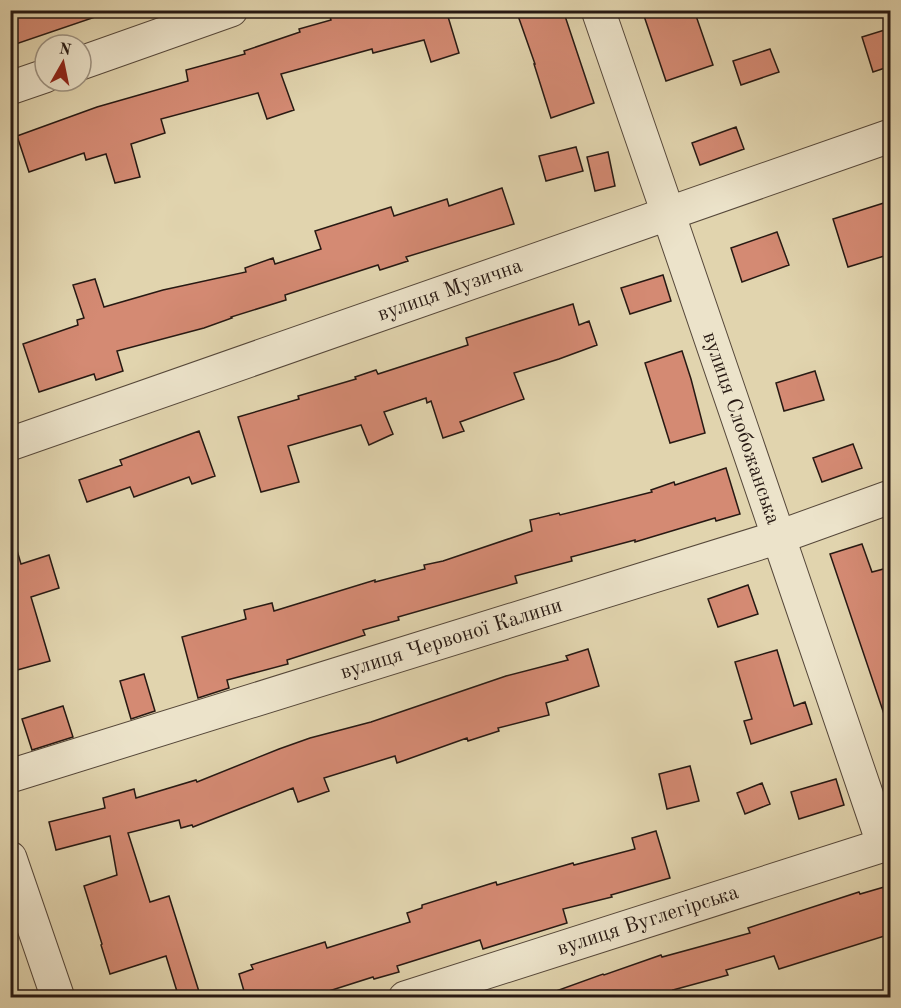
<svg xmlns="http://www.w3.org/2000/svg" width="901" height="1008" font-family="'Old Standard TT',serif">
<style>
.building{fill:#d48a73;stroke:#271913;stroke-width:1.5}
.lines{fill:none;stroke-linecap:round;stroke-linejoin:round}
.minor-casing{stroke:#56483a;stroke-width:35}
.minor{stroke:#ece3ca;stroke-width:33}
.labels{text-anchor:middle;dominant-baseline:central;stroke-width:6;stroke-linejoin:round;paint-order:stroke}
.street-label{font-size:21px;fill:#271913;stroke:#ece3ca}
</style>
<rect width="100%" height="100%" fill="#e1d4ae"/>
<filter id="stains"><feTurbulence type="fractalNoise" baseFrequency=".00333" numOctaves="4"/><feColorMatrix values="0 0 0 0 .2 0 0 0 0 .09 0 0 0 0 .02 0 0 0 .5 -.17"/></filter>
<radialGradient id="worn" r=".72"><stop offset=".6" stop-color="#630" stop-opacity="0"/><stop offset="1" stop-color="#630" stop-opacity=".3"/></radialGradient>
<!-- building -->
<path class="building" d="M10 10H104V14L10 46Z
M328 10H446L459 53 431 62 424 40 373 53 372 49 281 74 294 110 267 119 258 93 161 119 165 133 131 144 140 177 115 183 106 154 86 160 84 153 29 172 17 136 97 107 188 81 186 70 245 54 244 51 300 32 299 29 331 20Z
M516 10H563L594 103 551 118 534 64H535Z
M642 10H694L713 65 666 81Z
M891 28V66L873 72 862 37Z
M770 49 779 72 741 85 733 61Z
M736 127 744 149 700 165 692 143Z
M576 147 583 171 546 181 539 156Z
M608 152 615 186 595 191 587 157Z
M502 188 514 224 406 257 408 261 380 270 378 265 285 295 286 300 231 317 232 318 204 328 117 351 123 371 96 380 94 374 39 392 23 344 78 325 77 320 84 318 73 285 95 279 104 307 163 290 246 272 245 268 273 258 275 264 321 249 315 231 391 207 394 216 447 199 449 206Z
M887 202 891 215V254L848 267 833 219Z
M777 232 789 265 742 282 731 248Z
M663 275 671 301 630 314 621 288Z
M573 304 579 325 589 321 597 345 559 359 514 373 524 399 460 422 464 431 443 438 431 401 427 403 426 398 384 412 393 434 369 445 361 425 288 446 299 482 261 492 238 417 299 399 298 396 356 379 355 377 376 370 378 374 468 345 466 338Z
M682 351 691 379 705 433 670 443 645 363Z
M815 371 824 400 784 411 776 383Z
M199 431 215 476 192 484 189 477 134 497 130 487 87 502 79 480 122 465 120 460Z
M853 444 862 468 822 482 813 458Z
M726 468 740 514 716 521 715 518 635 542V540L571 557 572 561 515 576 517 583 398 617 399 620 363 630 365 635 287 660 288 664 227 680 229 688 198 698 182 637 246 619 244 610 272 603 274 611 375 580V582L425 569 424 565 443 561 532 531 530 520 559 513 560 515 652 492 651 490 674 482 675 485Z
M862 544 872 572 891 567V719L886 720 830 554Z
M16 547 21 564 49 555 59 588 31 597 50 661 10 672V548Z
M748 585 758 614 718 627 708 599Z
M588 649 599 686 546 703 549 715 498 728 499 731 468 741 467 738 397 763 395 756 324 778 329 791 298 802 293 788 193 827 192 825 181 828 179 820 128 833 150 902 169 896 201 998H179L166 956 110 974 101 945 102 944 84 886 117 875 110 836 56 850 49 822 105 808 103 798 134 789 136 798 196 780 197 782 279 749 310 738 371 722 506 676 568 660 566 656Z
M777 650 794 706 805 702 812 724 751 744 744 721 752 719 735 662Z
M144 674 155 711 131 719 120 681Z
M63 706 73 737 32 750 22 719Z
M690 766 699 801 667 809 659 774Z
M836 779 844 805 799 819 791 792Z
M762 783 770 804 745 814 737 793Z
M656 831 670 878 611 895 612 897 563 909 567 923 483 949 480 940 397 966 399 972 374 979 373 977 307 998H246L239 974 253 969 251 965 325 942 327 948 410 922 407 913 422 908V905L496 882 497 885 573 863 574 865 635 849 632 838Z
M891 885V934L779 969 774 956 726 970 728 975 673 990 675 993 663 998H545V995L603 974 604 975 661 955 662 957 750 933 748 928 859 892 860 894Z"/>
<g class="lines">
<!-- minor casing -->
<g class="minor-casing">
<g id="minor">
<path id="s1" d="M598 10 668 213 884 846"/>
<path d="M81 63 231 10"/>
<path d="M10 88 45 76"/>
<path id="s2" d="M10 444 890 136"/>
<path id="s3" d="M10 776 779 537 890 497"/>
<path d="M10 858 58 998"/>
<path id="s4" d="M405 998 890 843"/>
</g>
</g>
<!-- minor -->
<use href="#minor" class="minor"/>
</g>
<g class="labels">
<!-- street labels -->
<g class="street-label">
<text stroke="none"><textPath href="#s2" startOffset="466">вулиця Музична</textPath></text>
<text stroke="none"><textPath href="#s1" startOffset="442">вулиця Слобожанська</textPath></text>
<text stroke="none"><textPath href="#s3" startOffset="462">вулиця Червоної Калини</textPath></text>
<text stroke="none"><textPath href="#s4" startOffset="255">вулиця Вуглегірська</textPath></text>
</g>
</g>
<!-- margin -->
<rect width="901" height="1008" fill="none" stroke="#e1d4ae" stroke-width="36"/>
<rect x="12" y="12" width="877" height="984" fill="none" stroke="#271913" stroke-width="3"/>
<rect x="18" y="18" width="865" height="972" fill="none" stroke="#271913" stroke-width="1.5"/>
<!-- north arrow -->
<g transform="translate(63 63) rotate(9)"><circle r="28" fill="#ece3ca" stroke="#9d9281" stroke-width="1.5"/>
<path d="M0-4.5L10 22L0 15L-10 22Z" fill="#8f2418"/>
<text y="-9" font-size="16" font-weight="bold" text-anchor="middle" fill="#271913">N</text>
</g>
<rect width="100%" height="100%" filter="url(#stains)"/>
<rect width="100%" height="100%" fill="url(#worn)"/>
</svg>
